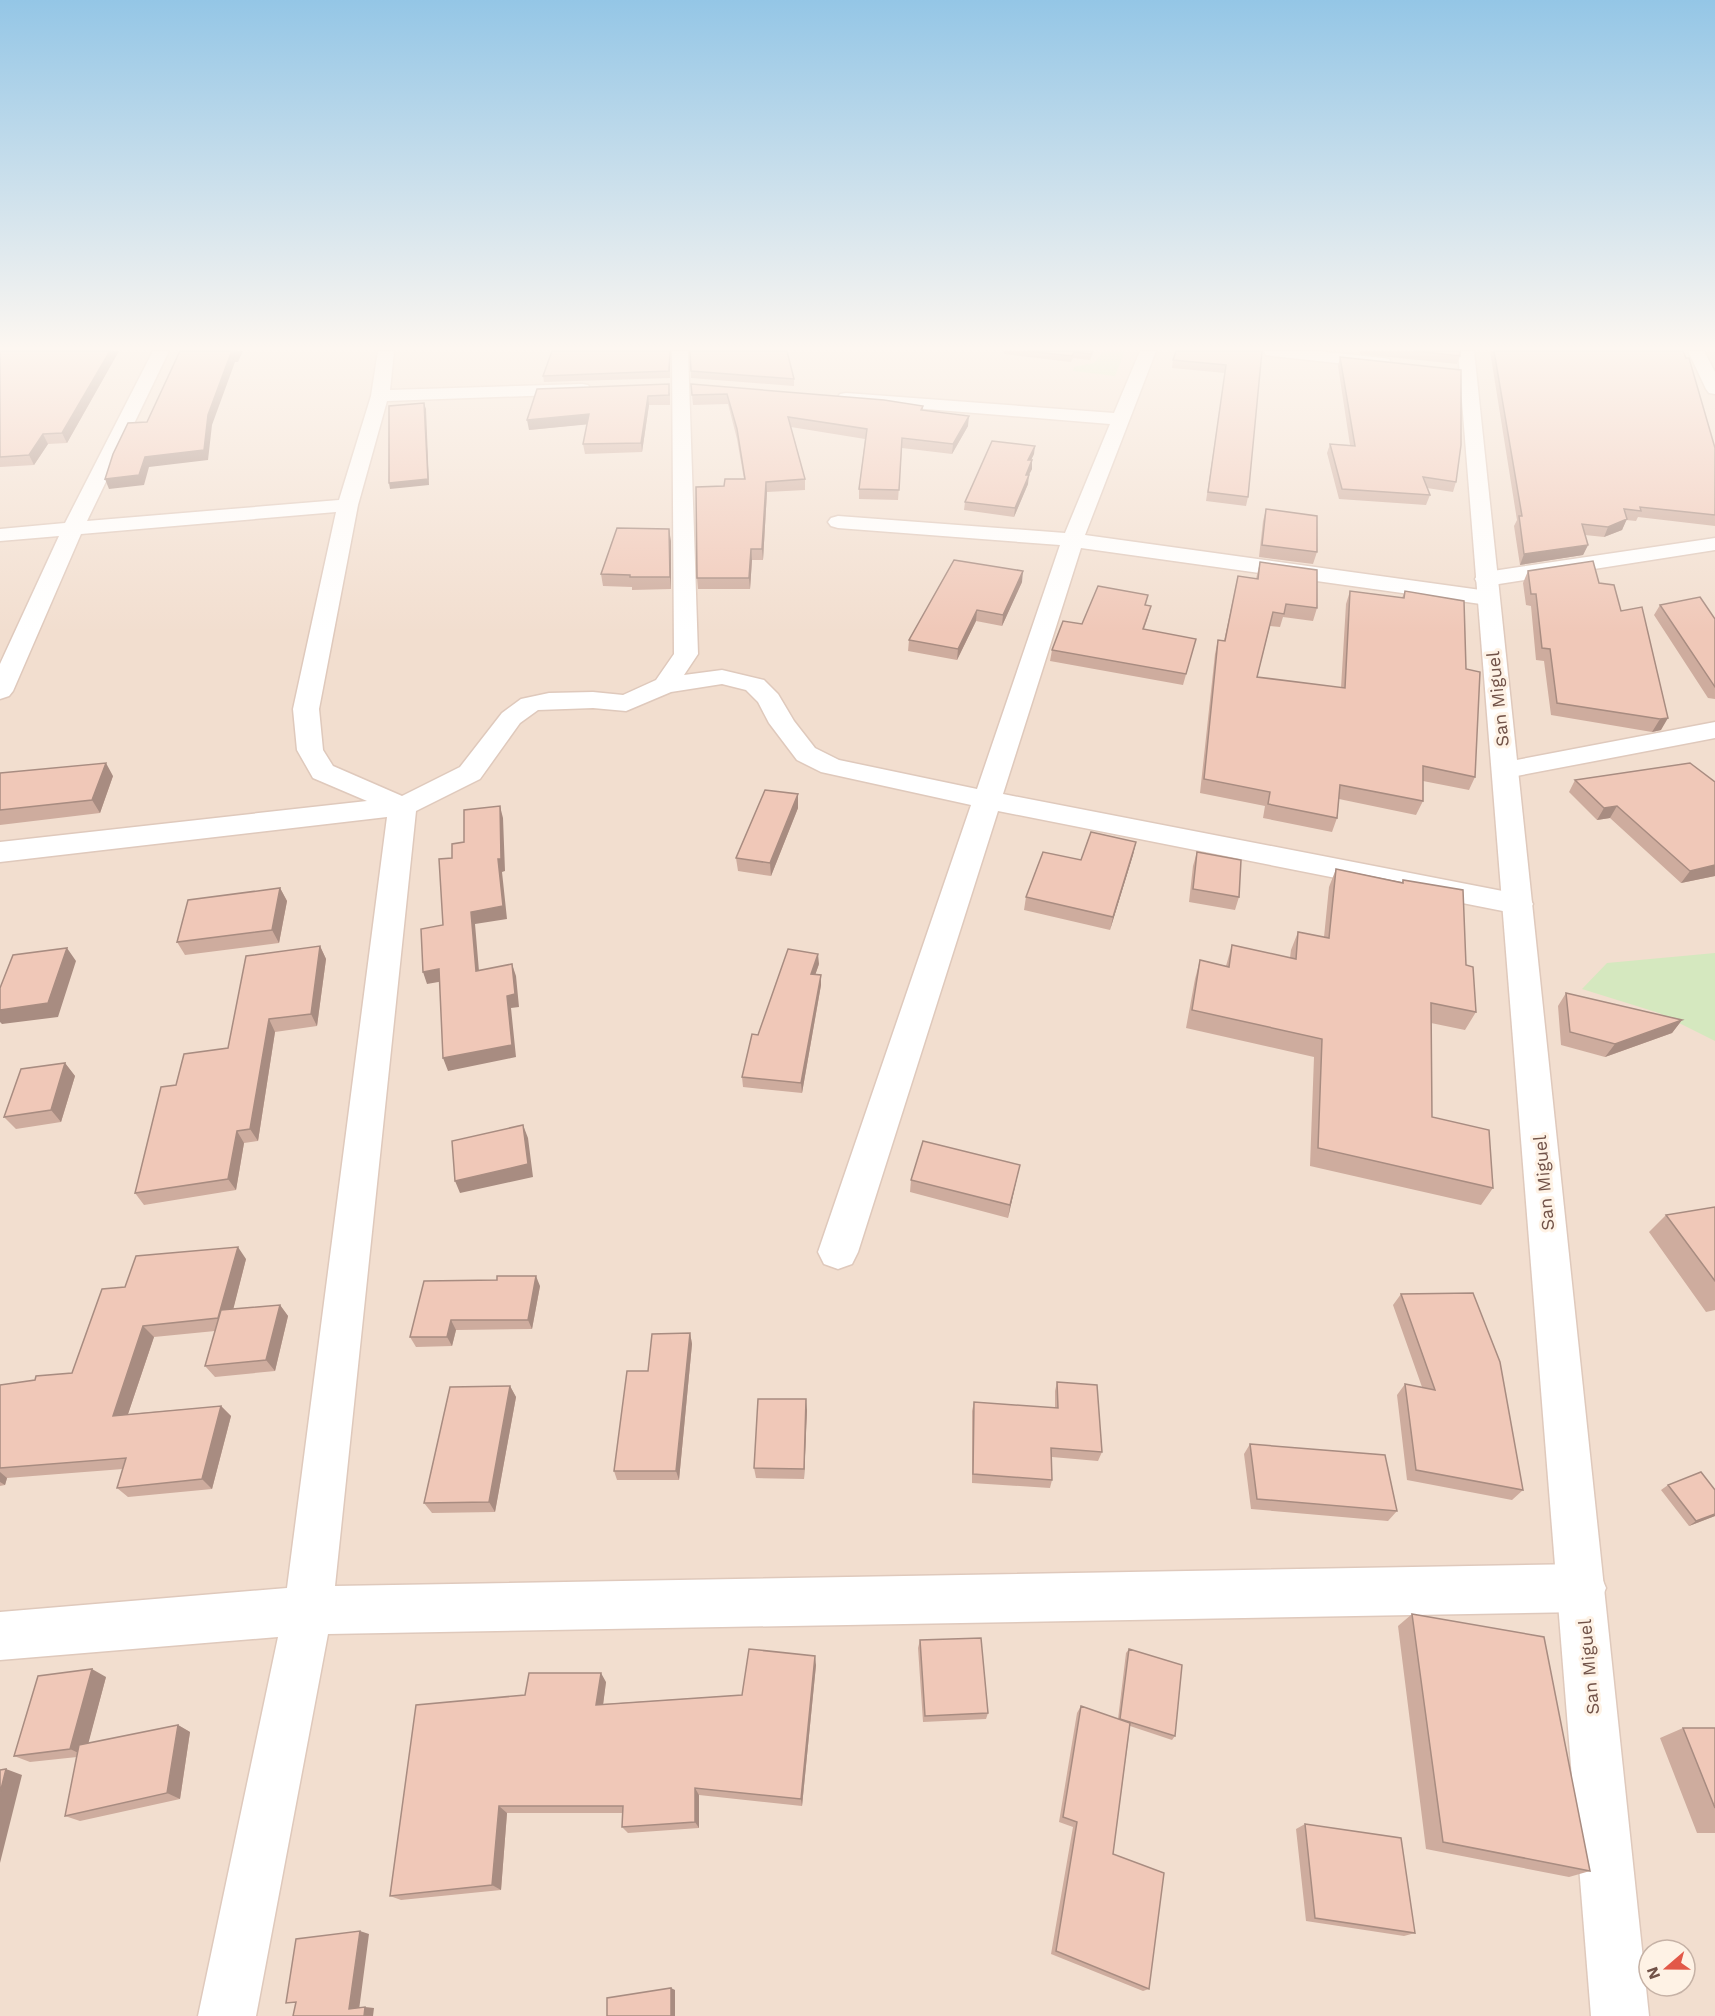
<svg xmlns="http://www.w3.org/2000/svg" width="1715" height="2016" font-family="'Work Sans',sans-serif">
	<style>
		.residential { fill: #f2decf; fill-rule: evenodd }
		.green { fill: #d5e8bf }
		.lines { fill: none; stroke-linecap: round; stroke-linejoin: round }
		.minor-casing { stroke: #dfc9bc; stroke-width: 3 }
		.tertiary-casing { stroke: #dfc9bc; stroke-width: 3 }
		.minor { fill: #fff; fill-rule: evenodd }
		.tertiary { fill: #fff; fill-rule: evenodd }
		.wall { fill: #ceac9e }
		.shaded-wall { fill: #a88c81 }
		.building { fill: #f0c8b8; stroke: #a88c81; stroke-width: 1.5 }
		.labels { text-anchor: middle; stroke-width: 6; stroke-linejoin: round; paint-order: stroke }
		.street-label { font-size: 18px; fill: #715248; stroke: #fef2e5 }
	</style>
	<rect width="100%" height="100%" fill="#fbede0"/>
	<path class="residential" d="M 0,351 L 1715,351 L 1715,2016 L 0,2016 ZM 1649,1950 L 1685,1950 L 1685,1986 L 1649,1986 Z"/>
	<path class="green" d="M 1104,351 L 1125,351 L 1115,376 L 1073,371 L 1074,367 L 1094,363 Z
		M 1715,953 L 1715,1041 L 1659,1013 L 1582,989 L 1607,963 Z"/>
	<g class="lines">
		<g class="minor-casing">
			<path id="minor" d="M 153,351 L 169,351 L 87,521 L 339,500 L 371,396 L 378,351 L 394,351 L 390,390 L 582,384 L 588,385 L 591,389 L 588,393 L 582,394 L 387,401 L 358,505 L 319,709 L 323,750 L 333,766 L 402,796 L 460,767 L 502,713 L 521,699 L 549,693 L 593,692 L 623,695 L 656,680 L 674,654 L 672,351 L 688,351 L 698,654 L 684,675 L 722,670 L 764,680 L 778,694 L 794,721 L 815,748 L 839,760 L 977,789 L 1060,545 L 838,528 L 831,526 L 828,522 L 831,518 L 838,516 L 1065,533 L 1110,424 L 840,402 L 837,398 L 840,394 L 846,393 L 1114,413 L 1140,351 L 1156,351 L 1085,535 L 1488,591 L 1496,593 L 1499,598 L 1496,603 L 1488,605 L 1081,548 L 1003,794 L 1518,894 L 1529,897 L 1533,904 L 1529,911 L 1518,914 L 998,811 L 858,1252 L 852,1264 L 838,1269 L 824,1264 L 818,1252 L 971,805 L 821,772 L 797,760 L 769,723 L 758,702 L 746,690 L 722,684 L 671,692 L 626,711 L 593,708 L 538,710 L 520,723 L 480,779 L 416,811 L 335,1586 L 1582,1564 L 1599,1571 L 1606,1588 L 1599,1605 L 1582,1612 L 328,1634 L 256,2016 L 198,2016 L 278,1637 L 0,1660 L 0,1612 L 287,1588 L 387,817 L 0,862 L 0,842 L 367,801 L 313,778 L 297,750 L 293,709 L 336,512 L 81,534 L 13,691 L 9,696 L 0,699 L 0,664 L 59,536 L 0,541 L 0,529 L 65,523 Z
				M 1264,351 L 1317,351 L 1383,358 L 1389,359 L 1391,363 L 1389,367 L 1383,368 L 1272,356 L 1266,355 Z
				M 1688,351 L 1704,351 L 1715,372 L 1715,394 L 1709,393 L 1706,389 Z
				M 1715,538 L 1715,550 L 1486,586 L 1478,584 L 1475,579 L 1478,574 L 1486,572 Z
				M 1715,722 L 1715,738 L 1506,778 L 1496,776 L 1492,770 L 1496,764 L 1506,762 Z"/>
		</g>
		<g class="tertiary-casing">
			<path id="tertiary" d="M 1458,351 L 1474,351 L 1649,2016 L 1591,2016 Z"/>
		</g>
		<use href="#minor" class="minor"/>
		<use href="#tertiary" class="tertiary"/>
	</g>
	<path class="wall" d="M 0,351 L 119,351 L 67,443 L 48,444 L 34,465 L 0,467 Z
		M 552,351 L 670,351 L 670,378 L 544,382 L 543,376 Z
		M 1004,351 L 1094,351 L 1090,360 L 1073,358 L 1071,362 L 1004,354 Z
		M 1257,351 L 1248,497 L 1246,506 L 1206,501 L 1225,373 L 1172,368 L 1173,360 Z
		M 1360,351 L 1460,351 L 1460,356 L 1457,364 L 1360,354 Z
		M 1490,351 L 1683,351 L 1715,448 L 1715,526 L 1638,517 L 1636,521 L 1626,520 L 1622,530 L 1604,537 L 1585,535 L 1588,545 L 1583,555 L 1520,565 L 1514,526 L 1517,520 Z
		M 1340,357 L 1456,482 L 1453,492 L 1427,488 L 1430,495 L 1426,505 L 1339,499 L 1327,453 L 1330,444 L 1350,445 L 1338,366 Z
		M 691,371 L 794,379 L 794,386 L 691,378 Z
		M 691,384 L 923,406 L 923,410 L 968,426 L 952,454 L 902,448 L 898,500 L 859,499 L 859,489 L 865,439 L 791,427 L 805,479 L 805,490 L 767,492 L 763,560 L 752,560 L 750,589 L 698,589 L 697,578 L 724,486 L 744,479 L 737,439 L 728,404 L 693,405 Z
		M 537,389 L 670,393 L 670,405 L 649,405 L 642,452 L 585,454 L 583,444 L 587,424 L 529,430 Z
		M 1034,454 L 1031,460 L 1032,469 L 1028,475 L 1028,484 L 1014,517 L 964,510 L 965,502 Z
		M 1266,509 L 1317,552 L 1313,564 L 1259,557 L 1263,521 Z
		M 671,541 L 671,589 L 632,590 L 632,587 L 603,586 L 601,574 Z
		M 1260,562 L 1317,608 L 1313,621 L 1283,617 L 1280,627 L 1270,626 L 1257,677 L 1341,688 L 1346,604 L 1350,591 L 1402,598 L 1405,591 L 1466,669 L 1475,777 L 1469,790 L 1423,781 L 1423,801 L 1416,815 L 1339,799 L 1337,818 L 1332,832 L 1263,818 L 1265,806 L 1200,793 L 1215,654 L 1218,640 L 1224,641 L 1238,576 L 1256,579 Z
		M 1528,571 L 1599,583 L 1621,611 L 1642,607 L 1661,730 L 1652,732 L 1551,715 L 1544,661 L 1536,660 L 1531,606 L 1526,605 L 1523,583 Z
		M 1022,582 L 1002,626 L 976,621 L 957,660 L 908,651 L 909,640 Z
		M 1660,605 L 1715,619 L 1715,699 L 1708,698 L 1654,615 Z
		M 1146,606 L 1151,606 L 1148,617 L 1144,629 L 1193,650 L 1183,685 L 1050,661 L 1052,650 L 1082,624 Z
		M 1690,763 L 1715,876 L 1681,883 L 1610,818 L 1597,820 L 1569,792 L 1575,780 Z
		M 0,773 L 113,776 L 100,813 L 0,825 Z
		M 798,794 L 798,808 L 771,876 L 738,871 L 736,858 Z
		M 1136,842 L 1133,855 L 1110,930 L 1024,910 L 1026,897 L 1081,860 Z
		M 1197,852 L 1239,897 L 1235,910 L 1189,902 L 1193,866 Z
		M 1336,869 L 1402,882 L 1403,880 L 1466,965 L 1476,1012 L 1465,1030 L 1431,1023 L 1432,1117 L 1493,1188 L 1481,1205 L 1310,1166 L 1314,1057 L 1186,1028 L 1195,979 L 1200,960 L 1226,966 L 1232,945 L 1290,958 L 1291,950 L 1298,932 L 1324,937 L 1329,887 Z
		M 280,888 L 287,901 L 279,943 L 185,955 L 177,942 Z
		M 320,946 L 326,959 L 317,1026 L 275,1032 L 258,1141 L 244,1143 L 236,1190 L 144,1205 L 135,1193 L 228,1048 Z
		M 819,964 L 815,975 L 821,985 L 802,1093 L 743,1087 L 742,1077 L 758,1035 Z
		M 1566,993 L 1682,1020 L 1672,1033 L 1605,1057 L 1561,1045 L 1558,1006 Z
		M 65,1063 L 75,1076 L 61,1122 L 16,1129 L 4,1117 Z
		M 1020,1165 L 1008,1218 L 910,1192 L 911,1180 Z
		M 1715,1207 L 1715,1310 L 1706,1312 L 1649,1232 L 1666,1215 Z
		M 246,1259 L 233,1309 L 280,1305 L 288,1316 L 275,1371 L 215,1377 L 205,1366 L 215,1331 L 154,1337 L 128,1414 L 221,1406 L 231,1416 L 212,1489 L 128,1497 L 117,1488 L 123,1469 L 7,1478 L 5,1485 L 0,1486 L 0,1385 L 35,1380 L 72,1373 L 125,1287 Z
		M 497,1280 L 540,1286 L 532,1329 L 456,1330 L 452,1346 L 416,1347 L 410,1337 Z
		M 1401,1294 L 1523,1490 L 1512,1500 L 1407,1480 L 1397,1395 L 1405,1384 L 1422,1387 L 1393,1305 Z
		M 690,1333 L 692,1344 L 679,1480 L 617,1480 L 614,1471 L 648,1371 Z
		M 1057,1382 L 1102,1452 L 1098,1461 L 1052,1457 L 1052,1480 L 1050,1488 L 972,1483 L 972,1411 L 974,1402 L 1055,1408 L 1055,1391 Z
		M 510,1386 L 516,1397 L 495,1512 L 432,1513 L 424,1503 Z
		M 807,1410 L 804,1479 L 756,1478 L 754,1468 Z
		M 1250,1444 L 1397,1511 L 1388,1521 L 1251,1509 L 1244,1454 Z
		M 1668,1485 L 1715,1516 L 1689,1526 L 1661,1490 Z
		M 1412,1614 L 1590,1871 L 1569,1877 L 1426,1849 L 1398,1626 Z
		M 920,1640 L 988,1713 L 986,1719 L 923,1722 L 918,1648 Z
		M 1129,1649 L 1175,1736 L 1172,1740 L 1130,1726 L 1113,1854 L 1149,1989 L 1143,1991 L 1051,1954 L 1073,1827 L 1059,1822 L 1077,1713 L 1081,1706 L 1118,1719 L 1126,1653 Z
		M 816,1665 L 802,1806 L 699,1795 L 699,1828 L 628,1833 L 622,1827 L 623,1813 L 507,1813 L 501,1890 L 401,1900 L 390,1896 L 525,1695 L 606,1682 L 603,1704 L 742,1695 Z
		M 106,1677 L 88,1743 L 178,1725 L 190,1732 L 180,1799 L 80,1821 L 65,1816 L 77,1757 L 30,1762 L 14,1756 Z
		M 1683,1728 L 1715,1728 L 1715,1833 L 1697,1833 L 1660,1738 Z
		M 1305,1824 L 1415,1933 L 1404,1936 L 1306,1921 L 1296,1829 Z"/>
	<path class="shaded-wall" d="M 110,351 L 119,351 L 67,443 L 62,433 Z
		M 236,351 L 243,351 L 238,362 L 235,362 L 212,425 L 208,460 L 149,467 L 144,485 L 109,489 L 105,479 L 145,457 L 208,415 L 231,353 Z
		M 648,396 L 649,405 L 642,452 L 641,443 Z
		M 424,403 L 426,409 L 429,485 L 390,489 L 389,483 Z
		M 589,414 L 591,424 L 529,430 L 527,420 Z
		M 969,416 L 968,426 L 952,454 L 953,444 Z
		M 43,434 L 48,444 L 34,465 L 29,455 Z
		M 1035,446 L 1034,454 L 1027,468 L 1028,460 Z
		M 1032,460 L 1032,469 L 1025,483 L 1026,475 Z
		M 1029,475 L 1028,484 L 1014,517 L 1015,508 Z
		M 766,482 L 767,492 L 763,560 L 762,549 Z
		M 1627,519 L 1622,530 L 1604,537 L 1608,527 Z
		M 669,529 L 671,541 L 671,589 L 670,577 Z
		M 1588,545 L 1583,555 L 1520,565 L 1524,554 Z
		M 751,549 L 752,560 L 750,589 L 749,578 Z
		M 1023,571 L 1022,582 L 1002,626 L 1003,615 Z
		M 977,610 L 976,621 L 957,660 L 958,649 Z
		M 1668,718 L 1661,730 L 1652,732 L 1660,719 Z
		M 106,763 L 113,776 L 100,813 L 92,800 Z
		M 798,794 L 798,808 L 771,876 L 770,863 Z
		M 500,806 L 503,818 L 505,871 L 502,872 L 507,919 L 475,924 L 480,983 L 476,971 L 471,912 L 498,859 Z
		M 1617,806 L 1610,818 L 1597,820 L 1604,808 Z
		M 1136,842 L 1133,855 L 1110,930 L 1113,917 Z
		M 1715,865 L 1715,876 L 1681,883 L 1690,871 Z
		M 280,888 L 287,901 L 279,943 L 272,930 Z
		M 320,946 L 326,959 L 317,1026 L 311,1014 Z
		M 67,948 L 76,961 L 58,1017 L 2,1024 L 0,1022 L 0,1010 Z
		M 818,954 L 819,964 L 812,984 L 811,974 Z
		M 512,964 L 516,976 L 519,1007 L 511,1008 L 516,1057 L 448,1071 L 443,1058 L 507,996 Z
		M 439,969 L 444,981 L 427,984 L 423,972 Z
		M 821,975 L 821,985 L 802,1093 L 801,1083 Z
		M 269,1019 L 275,1032 L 258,1141 L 250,1129 Z
		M 1682,1020 L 1672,1033 L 1605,1057 L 1615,1044 Z
		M 65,1063 L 75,1076 L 61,1122 L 51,1110 Z
		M 523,1125 L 528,1138 L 533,1177 L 460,1193 L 455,1181 Z
		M 237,1131 L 244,1143 L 236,1190 L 228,1179 Z
		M 1020,1165 L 1017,1177 L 1008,1218 L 1010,1205 Z
		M 238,1247 L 246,1259 L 228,1330 L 218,1318 Z
		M 536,1276 L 540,1286 L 532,1329 L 528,1320 Z
		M 280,1305 L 288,1316 L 275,1371 L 266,1360 Z
		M 451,1320 L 456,1330 L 452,1346 L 447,1337 Z
		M 143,1326 L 154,1337 L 124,1426 L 113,1416 Z
		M 690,1333 L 692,1344 L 679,1480 L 676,1471 Z
		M 510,1386 L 516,1397 L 495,1512 L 489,1502 Z
		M 806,1399 L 807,1410 L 804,1479 L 804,1469 Z
		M 221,1406 L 231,1416 L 212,1489 L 202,1479 Z
		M 0,1472 L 7,1478 L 5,1485 L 0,1482 Z
		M 1715,1514 L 1715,1516 L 1689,1526 L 1696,1521 Z
		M 815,1656 L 816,1665 L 802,1806 L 801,1799 Z
		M 92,1669 L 106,1677 L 85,1756 L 70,1749 Z
		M 601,1673 L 606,1682 L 602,1713 L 596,1705 Z
		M 178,1725 L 190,1732 L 180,1799 L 167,1793 Z
		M 6,1769 L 22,1775 L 0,1863 L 0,1793 Z
		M 695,1788 L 699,1795 L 699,1828 L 695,1822 Z
		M 499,1806 L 507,1813 L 501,1890 L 492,1885 Z
		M 360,1931 L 369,1934 L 359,2010 L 349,2009 Z
		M 671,1988 L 675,1990 L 675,2016 L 671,2016 Z
		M 365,2007 L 374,2008 L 373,2016 L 364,2016 Z"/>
	<path class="building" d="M 0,351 L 110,351 L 62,433 L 43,434 L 29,455 L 0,457 Z
		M 180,351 L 236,351 L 235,353 L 231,353 L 208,415 L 204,450 L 145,457 L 139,475 L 105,479 L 113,454 L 128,423 L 147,422 Z
		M 552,351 L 670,351 L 669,371 L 543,376 Z
		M 690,351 L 787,351 L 794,379 L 691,371 Z
		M 1027,351 L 1092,351 L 1091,354 L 1074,352 L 1072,356 Z
		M 1176,351 L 1262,351 L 1248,497 L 1208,492 L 1226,365 L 1173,360 Z
		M 1415,351 L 1460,351 L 1460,356 Z
		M 1494,351 L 1683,351 L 1686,358 L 1689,358 L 1715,448 L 1715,515 L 1640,507 L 1641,511 L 1624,509 L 1627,519 L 1608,527 L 1582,524 L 1588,545 L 1524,554 L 1519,516 L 1522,516 Z
		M 1340,357 L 1461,370 L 1461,445 L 1456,482 L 1423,477 L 1430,495 L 1342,489 L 1330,444 L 1355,446 Z
		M 669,384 L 669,395 L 648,396 L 641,443 L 583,444 L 589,414 L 527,420 L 537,389 Z
		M 691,384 L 884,400 L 923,406 L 921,410 L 969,416 L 953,444 L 902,438 L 899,490 L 859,489 L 867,429 L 788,417 L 805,479 L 766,482 L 762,549 L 751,549 L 749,578 L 697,578 L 696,487 L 724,486 L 725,479 L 745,479 L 737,429 L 727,394 L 692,395 Z
		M 424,403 L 428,479 L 389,483 L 389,406 Z
		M 992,441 L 1035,446 L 1028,460 L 1032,460 L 1026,475 L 1029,475 L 1015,508 L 965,502 Z
		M 1266,509 L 1317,516 L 1317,552 L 1262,545 Z
		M 617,528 L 669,529 L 670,577 L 630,577 L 630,575 L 601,574 Z
		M 954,560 L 1023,571 L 1003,615 L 977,610 L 958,649 L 909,640 Z
		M 1593,561 L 1599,583 L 1614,585 L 1621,611 L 1642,607 L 1668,718 L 1660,719 L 1557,703 L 1550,649 L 1542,648 L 1536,594 L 1531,594 L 1528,571 Z
		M 1260,562 L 1317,570 L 1317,608 L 1286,604 L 1284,614 L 1273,612 L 1257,677 L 1345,688 L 1350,591 L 1404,598 L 1405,591 L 1464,601 L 1466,669 L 1480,672 L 1475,777 L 1423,766 L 1423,801 L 1340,785 L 1337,818 L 1268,804 L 1270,792 L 1204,779 L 1218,640 L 1225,641 L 1238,576 L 1258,579 Z
		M 1098,586 L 1148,595 L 1145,605 L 1151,606 L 1143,629 L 1196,639 L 1186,674 L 1052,650 L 1063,621 L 1082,624 Z
		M 1700,597 L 1715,619 L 1715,687 L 1660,605 Z
		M 106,763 L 92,800 L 0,810 L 0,773 Z
		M 1690,763 L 1715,782 L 1715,865 L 1690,871 L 1617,806 L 1604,808 L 1575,780 Z
		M 765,790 L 798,794 L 770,863 L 736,858 Z
		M 500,806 L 501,859 L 498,859 L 503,906 L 471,912 L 476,971 L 512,964 L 515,994 L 507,996 L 512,1045 L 443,1058 L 439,969 L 423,972 L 421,929 L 443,925 L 439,859 L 452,858 L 452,844 L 464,842 L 464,810 Z
		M 1091,832 L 1136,842 L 1113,917 L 1026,897 L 1043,852 L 1081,860 Z
		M 1197,852 L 1241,860 L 1239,897 L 1193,889 Z
		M 1336,869 L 1403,883 L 1403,880 L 1463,890 L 1466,965 L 1473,967 L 1476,1012 L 1431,1003 L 1432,1117 L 1489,1130 L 1493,1188 L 1318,1148 L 1322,1039 L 1192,1010 L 1200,960 L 1229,967 L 1232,945 L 1296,959 L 1298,932 L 1329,938 Z
		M 280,888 L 272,930 L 177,942 L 188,900 Z
		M 320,946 L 311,1014 L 269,1019 L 250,1129 L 237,1131 L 228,1179 L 135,1193 L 161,1087 L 176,1085 L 184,1054 L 228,1048 L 246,956 Z
		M 67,948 L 48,1003 L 0,1010 L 0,988 L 13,955 Z
		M 788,949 L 818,954 L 811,974 L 821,975 L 801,1083 L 742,1077 L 752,1034 L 758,1035 Z
		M 1566,993 L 1682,1020 L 1615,1044 L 1570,1032 Z
		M 65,1063 L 51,1110 L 4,1117 L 21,1069 Z
		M 523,1125 L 528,1164 L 455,1181 L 452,1141 Z
		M 923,1141 L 1020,1165 L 1010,1205 L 911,1180 Z
		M 1715,1207 L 1715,1281 L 1666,1215 Z
		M 238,1247 L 218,1318 L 143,1326 L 113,1416 L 221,1406 L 202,1479 L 117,1488 L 126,1458 L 0,1468 L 0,1385 L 35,1380 L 36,1376 L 72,1373 L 102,1289 L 125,1287 L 136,1256 Z
		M 497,1276 L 536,1276 L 528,1320 L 451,1320 L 447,1337 L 410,1337 L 424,1281 L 497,1280 Z
		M 1473,1293 L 1500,1362 L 1523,1490 L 1416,1470 L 1405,1384 L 1435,1390 L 1401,1294 Z
		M 280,1305 L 266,1360 L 205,1366 L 221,1310 Z
		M 690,1333 L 676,1471 L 614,1471 L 627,1371 L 648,1371 L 652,1334 Z
		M 1057,1382 L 1097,1385 L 1102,1452 L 1051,1448 L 1052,1480 L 973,1474 L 974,1402 L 1058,1408 Z
		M 510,1386 L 489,1502 L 424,1503 L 450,1387 Z
		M 758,1399 L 806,1399 L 804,1469 L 754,1468 Z
		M 1250,1444 L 1385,1455 L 1397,1511 L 1257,1499 Z
		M 1701,1472 L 1715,1490 L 1715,1514 L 1696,1521 L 1668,1485 Z
		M 1412,1614 L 1544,1637 L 1590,1871 L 1443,1842 Z
		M 981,1638 L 988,1713 L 925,1716 L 920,1640 Z
		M 749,1649 L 815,1656 L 801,1799 L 695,1788 L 695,1822 L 622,1827 L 623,1806 L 499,1806 L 492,1885 L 390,1896 L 416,1705 L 525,1695 L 529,1673 L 601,1673 L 596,1705 L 742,1695 Z
		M 1129,1649 L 1182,1665 L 1175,1736 L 1120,1719 Z
		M 92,1669 L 70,1749 L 14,1756 L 38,1676 Z
		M 1081,1706 L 1130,1723 L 1113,1854 L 1164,1873 L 1149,1989 L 1056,1951 L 1077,1822 L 1063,1817 Z
		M 178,1725 L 167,1793 L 65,1816 L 79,1745 Z
		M 1683,1728 L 1715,1728 L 1715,1808 Z
		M 6,1769 L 0,1793 L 0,1770 Z
		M 1305,1824 L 1401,1838 L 1415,1933 L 1315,1918 Z
		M 360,1931 L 349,2009 L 365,2007 L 364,2016 L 293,2016 L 296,2002 L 286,2003 L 296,1939 Z
		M 671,1988 L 671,2016 L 607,2016 L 607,1998 Z"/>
	<linearGradient id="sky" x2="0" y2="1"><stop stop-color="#94c6e6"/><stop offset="0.55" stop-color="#fdf7f1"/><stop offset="1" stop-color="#fdf7f1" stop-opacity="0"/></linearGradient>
	<rect width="1715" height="633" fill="url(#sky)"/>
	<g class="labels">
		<g class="street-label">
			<text transform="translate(1498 699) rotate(-96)" y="6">San Miguel</text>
			<text transform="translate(1544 1183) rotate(-95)" y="6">San Miguel</text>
			<text transform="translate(1589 1667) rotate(-95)" y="6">San Miguel</text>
		</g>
	</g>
	<g transform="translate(1667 1968) rotate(250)"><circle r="28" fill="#fef2e5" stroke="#c6b2a6" stroke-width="1.5"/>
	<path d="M0-4.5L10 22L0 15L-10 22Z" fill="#e25848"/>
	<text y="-9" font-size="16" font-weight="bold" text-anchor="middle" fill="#715248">N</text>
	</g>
</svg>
